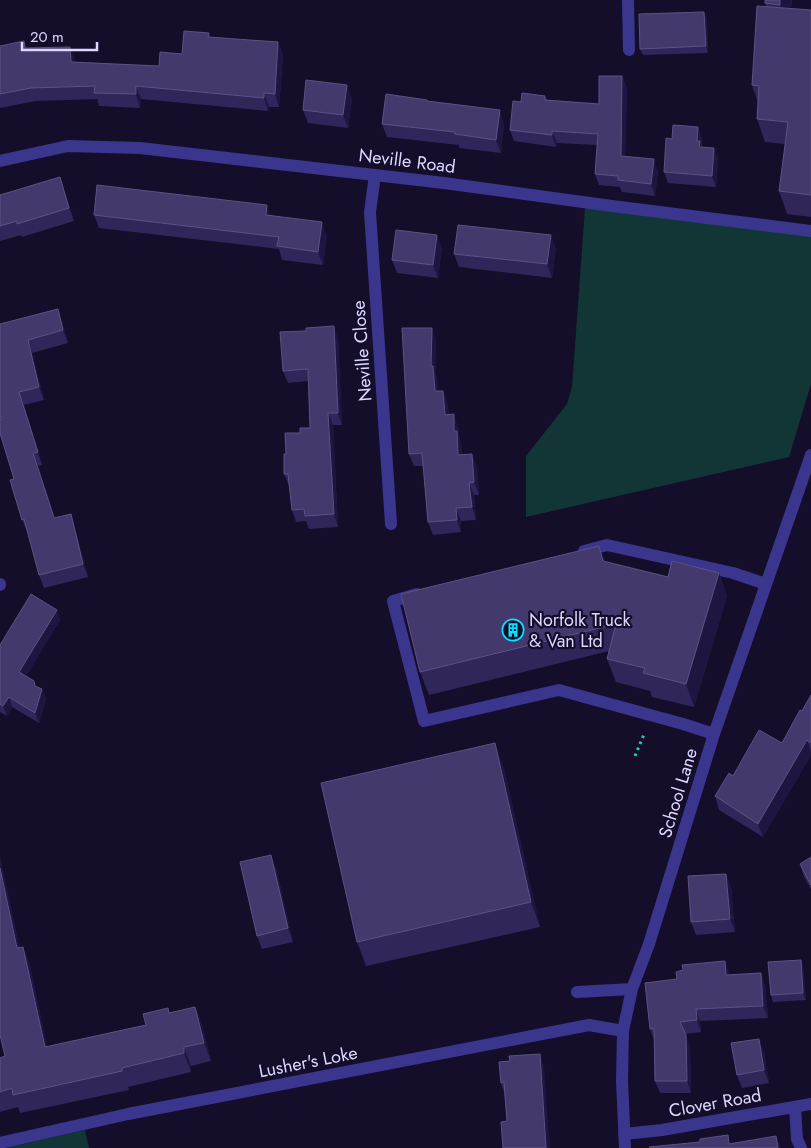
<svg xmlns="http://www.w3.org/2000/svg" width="811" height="1148" font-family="Jost,sans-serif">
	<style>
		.green { fill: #113635 }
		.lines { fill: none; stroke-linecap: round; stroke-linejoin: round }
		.path { stroke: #26c6bd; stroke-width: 3; stroke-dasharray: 2.5 4; stroke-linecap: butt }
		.minor { stroke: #3a368e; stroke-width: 12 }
		.wall { fill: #31265a }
		.shaded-wall { fill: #1e1540 }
		.building { fill: #43396c; stroke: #5c5283 }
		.labels { text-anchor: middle; stroke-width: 4.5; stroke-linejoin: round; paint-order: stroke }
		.street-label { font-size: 18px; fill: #ddd8ff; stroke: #140e2b }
		.poi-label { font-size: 18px; fill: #ddd8ff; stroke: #140e2b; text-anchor: start }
	</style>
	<rect width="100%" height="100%" fill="#140e2b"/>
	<path class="green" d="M 585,208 L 811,235 L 811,384 L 789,457 L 526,517 L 526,456 L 567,404 L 572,387 Z
		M 85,1130 L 89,1148 L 5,1148 Z"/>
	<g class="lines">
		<path class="path" d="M 635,756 L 645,732"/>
		<path class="minor" d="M 628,0 L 629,50
			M 0,161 L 68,146 L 140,148 L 444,183 L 612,206 L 811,231
			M 375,175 L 370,212 L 391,524
			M 584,551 L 607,545 L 733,573 L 766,584
			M 0,584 L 0,585
			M 417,594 L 393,601 L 424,721 L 559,690 L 683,724 L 714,734
			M 577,992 L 632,989
			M 795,1107 L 797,1139 L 801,1148
			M 624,1134 L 662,1130 L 811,1104
			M 0,1143 L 128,1114 L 589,1025 L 623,1031
			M 625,1148 L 622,1081 L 623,1031 L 632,989 L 649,944 L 714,734 L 811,455"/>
	</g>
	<path class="wall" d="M 765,0 L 792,0 L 791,8 L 811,10 L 811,217 L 787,214 L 779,191 L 785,144 L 765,142 L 757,119 L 758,103 L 752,85 L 766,6 L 765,3 Z
		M 707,19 L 708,53 L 643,55 L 640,49 Z
		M 209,33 L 210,38 L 278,42 L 283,55 L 279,107 L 269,107 L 268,111 L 141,99 L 140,108 L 99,106 L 97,99 L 36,101 L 0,108 L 0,46 L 24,41 L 26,48 L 75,60 L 75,62 L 159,66 L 182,54 Z
		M 622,76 L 627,88 L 625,156 L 658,171 L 655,196 L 622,192 L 620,187 L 599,185 L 595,174 L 597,145 L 557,143 L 556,147 L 514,141 L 510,130 L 521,102 L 545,96 L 547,100 L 599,104 Z
		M 352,99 L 348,128 L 308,123 L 303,110 Z
		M 427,101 L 504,123 L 501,153 L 459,148 L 459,145 L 387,137 L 382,124 Z
		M 698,127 L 702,139 L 702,147 L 714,148 L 718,159 L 716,187 L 668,183 L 664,172 Z
		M 60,177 L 74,221 L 22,237 L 21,235 L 0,241 L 0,195 Z
		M 94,215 L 271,215 L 327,236 L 323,265 L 282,260 L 279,249 L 99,228 Z
		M 442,248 L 438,278 L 397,273 L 392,260 Z
		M 556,248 L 552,278 L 459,267 L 454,254 Z
		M 58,309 L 62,322 L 68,343 L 32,353 L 44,400 L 24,405 L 42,465 L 38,466 L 55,518 L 75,528 L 88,577 L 44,588 L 39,575 L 28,533 L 22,520 L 1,419 L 0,324 Z
		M 338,338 L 342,425 L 333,425 L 338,527 L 309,529 L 306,521 L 296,522 L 292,510 L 289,486 L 284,474 L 286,454 L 300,433 L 310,428 L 308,381 L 288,383 L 283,371 Z
		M 436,341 L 436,374 L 437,378 L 438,391 L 443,391 L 447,403 L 449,414 L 458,427 L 459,436 L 461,443 L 462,455 L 477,466 L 479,495 L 474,495 L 476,520 L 461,521 L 461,532 L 433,535 L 428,522 L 423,466 L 414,466 L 409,454 Z
		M 599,546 L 605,562 L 668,577 L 719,573 L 727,596 L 694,707 L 652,697 L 650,691 L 616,682 L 607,659 L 609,651 L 429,695 L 420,672 Z
		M 57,610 L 60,620 L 26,676 L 36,686 L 42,689 L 46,699 L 39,723 L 12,707 L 7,716 L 0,712 L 0,645 Z
		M 811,695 L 811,755 L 763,837 L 719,810 L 715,796 L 733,776 L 782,743 Z
		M 504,768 L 540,927 L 366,966 L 357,942 Z
		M 811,857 L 811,889 L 804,877 L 800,864 Z
		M 276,868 L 293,942 L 262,949 L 257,936 Z
		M 731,887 L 735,932 L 696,935 L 691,922 Z
		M 23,947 L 30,966 L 47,1047 L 146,1025 L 170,1013 L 195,1007 L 202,1025 L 211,1061 L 191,1066 L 191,1072 L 128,1087 L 129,1090 L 20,1113 L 18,1107 L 0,1112 L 0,1058 L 5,1056 L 20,948 Z
		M 801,960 L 803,967 L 806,1000 L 773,1002 L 771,995 Z
		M 729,972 L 729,975 L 765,984 L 768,1018 L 700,1021 L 701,1032 L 685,1034 L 690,1047 L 691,1093 L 660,1093 L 655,1081 L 654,1040 L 650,1029 L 677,979 Z
		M 764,1052 L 769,1083 L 742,1088 L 737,1075 Z
		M 544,1066 L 507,1121 L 504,1092 L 501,1083 Z"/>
	<path class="shaded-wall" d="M 780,0 L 792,0 L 788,28 L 780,5 Z
		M 704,12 L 707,19 L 708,53 L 706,46 Z
		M 278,42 L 283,55 L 279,107 L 275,94 Z
		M 70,47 L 75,60 L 76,75 L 71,62 Z
		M 622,76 L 627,88 L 625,167 L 621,156 Z
		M 347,85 L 352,99 L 348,128 L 343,115 Z
		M 136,86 L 141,99 L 140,108 L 136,94 Z
		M 264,93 L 269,107 L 268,111 L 264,98 Z
		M 500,110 L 504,123 L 501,153 L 496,140 Z
		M 698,127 L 702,139 L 701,146 L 704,153 L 703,158 L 697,141 Z
		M 552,131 L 557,143 L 556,147 L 552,135 Z
		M 714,148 L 718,159 L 716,187 L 712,176 Z
		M 654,159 L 658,171 L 655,196 L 651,184 Z
		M 60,177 L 64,190 L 74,221 L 69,208 Z
		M 267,205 L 272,219 L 266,215 Z
		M 322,222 L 327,236 L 323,265 L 318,252 Z
		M 437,235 L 442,248 L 438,278 L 433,265 Z
		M 551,235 L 556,248 L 552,278 L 547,264 Z
		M 58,309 L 62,322 L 68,343 L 63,330 Z
		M 334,326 L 338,338 L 342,425 L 338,413 Z
		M 432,328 L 436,341 L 436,374 L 437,378 L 439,404 L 435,391 L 431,366 Z
		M 28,340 L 32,353 L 44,400 L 39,387 Z
		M 443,391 L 447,403 L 450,427 L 445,415 Z
		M 19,392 L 24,405 L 42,465 L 38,452 Z
		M 328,413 L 333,425 L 338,527 L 334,514 Z
		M 454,414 L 458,427 L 459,436 L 461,443 L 462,468 L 458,455 L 454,431 Z
		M 33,453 L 38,466 L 59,532 L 54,518 Z
		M 472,454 L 477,466 L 479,495 L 474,482 Z
		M 469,483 L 474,495 L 476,520 L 472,507 Z
		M 456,508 L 461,521 L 461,532 L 457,520 Z
		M 71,514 L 75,528 L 88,577 L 83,564 Z
		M 599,546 L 607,569 L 603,561 Z
		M 719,573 L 727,596 L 694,707 L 686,684 Z
		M 57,610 L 60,620 L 23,682 L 19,672 Z
		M 42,689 L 46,699 L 39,723 L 35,713 Z
		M 9,697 L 12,707 L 7,716 L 3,706 Z
		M 807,740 L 811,752 L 811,755 L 763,837 L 758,824 Z
		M 495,743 L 504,768 L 540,927 L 531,902 Z
		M 0,855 L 24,967 L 17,948 L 0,868 Z
		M 271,855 L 276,868 L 293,942 L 288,928 Z
		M 726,874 L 731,887 L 735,932 L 730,919 Z
		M 23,947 L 30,966 L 51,1066 L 45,1047 Z
		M 801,960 L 803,967 L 806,1000 L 803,993 Z
		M 725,961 L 729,972 L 731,987 L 726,975 Z
		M 761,973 L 765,984 L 768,1018 L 763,1006 Z
		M 195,1007 L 202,1025 L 211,1061 L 204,1043 Z
		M 696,1009 L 700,1021 L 701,1032 L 697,1020 Z
		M 686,1035 L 690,1047 L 691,1093 L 687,1081 Z
		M 759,1039 L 764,1052 L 769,1083 L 764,1070 Z
		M 184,1047 L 191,1066 L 191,1072 L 184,1053 Z
		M 540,1054 L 544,1066 L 550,1148 L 546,1148 Z
		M 776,1136 L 781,1148 L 778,1148 Z"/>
	<path class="building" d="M 765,0 L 780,0 L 780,5 L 765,3 Z
		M 757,6 L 811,10 L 811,195 L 779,191 L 788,122 L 757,119 L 759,86 L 752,85 Z
		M 704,12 L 706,46 L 640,49 L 639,14 Z
		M 184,31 L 209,33 L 208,37 L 278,42 L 275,94 L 264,93 L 264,98 L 136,86 L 136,94 L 94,93 L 95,86 L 31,88 L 0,94 L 0,46 L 24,41 L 25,48 L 70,47 L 71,62 L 159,66 L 160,52 L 182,54 Z
		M 599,76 L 622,76 L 621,156 L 654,159 L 651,184 L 618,180 L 618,176 L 595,174 L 598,134 L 552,131 L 552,135 L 510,130 L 513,101 L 521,102 L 522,93 L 545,96 L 545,100 L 599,104 Z
		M 306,80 L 347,85 L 343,115 L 303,110 Z
		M 386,94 L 427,100 L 427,101 L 500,110 L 496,140 L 455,134 L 455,132 L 382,124 Z
		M 673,125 L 698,127 L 697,141 L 700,141 L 699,147 L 714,148 L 712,176 L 664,172 L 666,138 L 672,139 Z
		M 60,177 L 69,208 L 17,224 L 17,221 L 0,226 L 0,195 Z
		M 97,185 L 267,205 L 266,215 L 322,222 L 318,252 L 277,246 L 279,237 L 94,215 Z
		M 458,225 L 551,235 L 547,264 L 454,254 Z
		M 396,230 L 437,235 L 433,265 L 392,260 Z
		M 58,309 L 63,330 L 28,340 L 39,387 L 19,392 L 38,452 L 33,453 L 54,518 L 71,514 L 83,564 L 39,575 L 24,519 L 22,520 L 10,480 L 14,479 L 0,433 L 0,420 L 1,419 L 0,414 L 0,324 Z
		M 334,326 L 338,413 L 328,413 L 334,514 L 305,516 L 304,509 L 292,510 L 288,474 L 284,474 L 284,454 L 286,454 L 285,433 L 300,433 L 300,428 L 310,428 L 308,369 L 283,371 L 280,332 L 306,331 L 306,328 Z
		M 402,328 L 432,328 L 431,366 L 433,366 L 435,391 L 443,391 L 445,415 L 454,414 L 454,431 L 457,431 L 458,455 L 472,454 L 474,482 L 469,483 L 472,507 L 456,508 L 457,520 L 428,522 L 422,453 L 409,454 Z
		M 599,546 L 603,561 L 668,577 L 672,561 L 719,573 L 686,684 L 643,673 L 645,668 L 607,659 L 616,624 L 420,672 L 401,594 Z
		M 31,594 L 57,610 L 19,672 L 34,681 L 35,686 L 42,689 L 35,713 L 9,697 L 3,706 L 0,704 L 0,645 Z
		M 811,695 L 811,743 L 807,740 L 758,824 L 715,796 L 729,773 L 733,776 L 759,730 L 782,743 L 800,710 L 802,711 Z
		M 495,743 L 531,902 L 357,942 L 321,783 Z
		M 271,855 L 288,928 L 257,936 L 240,862 Z
		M 811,857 L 811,885 L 800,864 Z
		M 0,868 L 17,948 L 23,947 L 45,1047 L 146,1025 L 143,1014 L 168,1008 L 169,1013 L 195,1007 L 204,1043 L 184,1047 L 184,1053 L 122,1068 L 122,1071 L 13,1095 L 12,1088 L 0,1092 L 0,1058 L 5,1056 L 0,1035 Z
		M 726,874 L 730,919 L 691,922 L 688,876 Z
		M 801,960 L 803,993 L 771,995 L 768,962 Z
		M 725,961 L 726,975 L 761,973 L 763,1006 L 696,1009 L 697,1020 L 680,1022 L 686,1035 L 687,1081 L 655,1081 L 654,1028 L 650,1029 L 645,983 L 677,979 L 676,972 L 683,970 L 682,965 Z
		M 759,1039 L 764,1070 L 737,1075 L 731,1043 Z
		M 540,1054 L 546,1148 L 503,1148 L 501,1122 L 507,1121 L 504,1082 L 501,1083 L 499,1062 L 510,1061 L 509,1056 Z
		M 728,1135 L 729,1144 L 776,1136 L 778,1148 L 650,1148 L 649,1147 L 700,1142 L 700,1139 Z"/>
	<defs>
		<g id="building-ring" transform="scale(1.125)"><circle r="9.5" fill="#140e2b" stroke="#04e4ff" stroke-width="1.5"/><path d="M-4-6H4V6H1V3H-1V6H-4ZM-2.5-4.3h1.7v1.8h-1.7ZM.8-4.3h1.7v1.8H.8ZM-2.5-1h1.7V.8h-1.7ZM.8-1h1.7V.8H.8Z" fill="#04e4ff"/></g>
	</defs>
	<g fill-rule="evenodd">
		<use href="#building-ring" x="513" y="630"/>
	</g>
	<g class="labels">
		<g class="street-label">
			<text transform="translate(407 161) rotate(7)" y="6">Neville Road</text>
			<text transform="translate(362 351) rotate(-94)" y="6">Neville Close</text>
			<text transform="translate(678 793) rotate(-73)" y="6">School Lane</text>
			<text transform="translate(308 1062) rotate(-11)" y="6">Lusher's Loke</text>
			<text transform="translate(715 1103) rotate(-10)" y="6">Clover Road</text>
		</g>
		<g class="poi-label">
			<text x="529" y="626">Norfolk Truck<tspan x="529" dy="21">&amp; Van Ltd</tspan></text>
		</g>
	</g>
	<path d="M22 42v8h75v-8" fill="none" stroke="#ddd8ff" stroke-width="2.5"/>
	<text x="30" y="42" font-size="15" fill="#ddd8ff" stroke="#140e2b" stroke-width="4" paint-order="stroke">20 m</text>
</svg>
